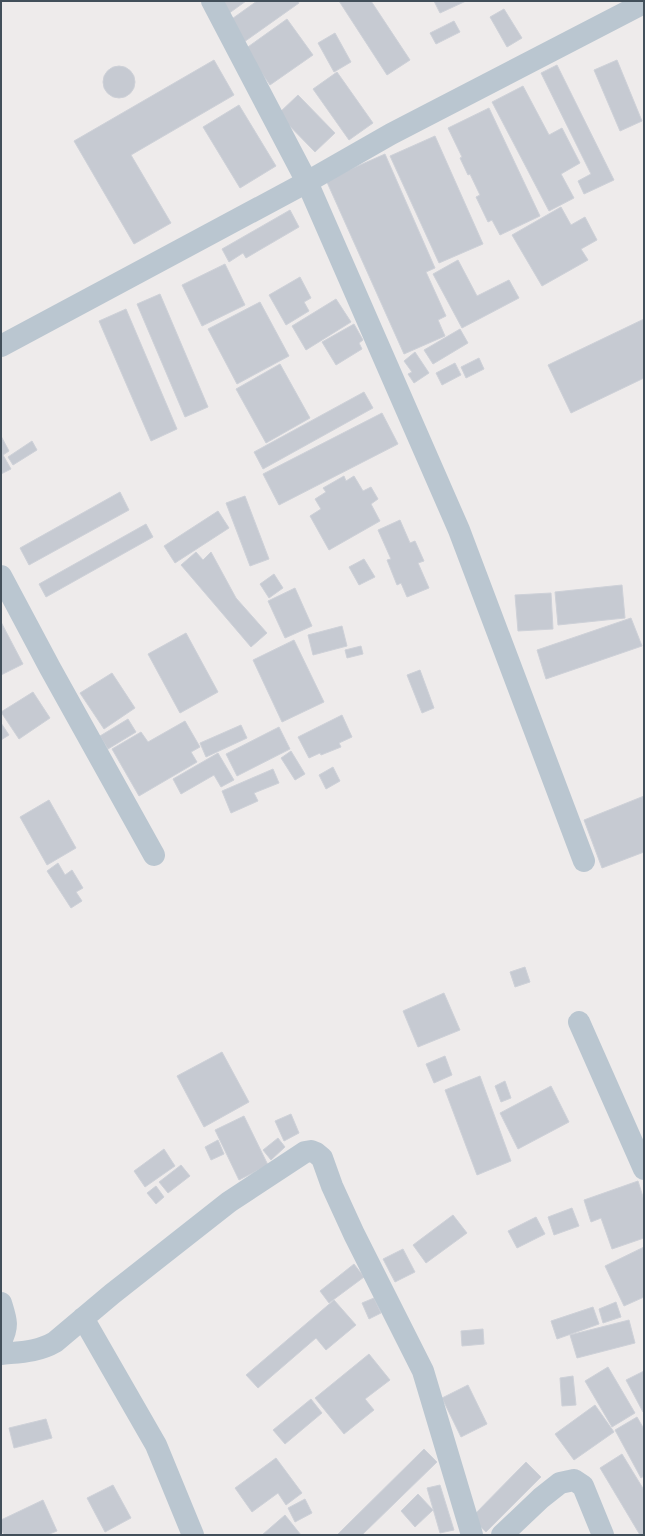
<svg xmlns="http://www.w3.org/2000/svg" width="645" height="1536" font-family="Karla,sans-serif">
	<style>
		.building { fill: #c6cad2; stroke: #ced1d8 }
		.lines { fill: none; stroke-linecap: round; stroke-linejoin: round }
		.street { stroke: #bac6d0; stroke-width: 22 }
	</style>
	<rect width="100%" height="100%" fill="#eeebeb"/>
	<path class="building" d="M 219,1 L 246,1 L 228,14 Z
		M 257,1 L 298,1 L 299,3 L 244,42 L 229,21 Z
		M 339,1 L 371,1 L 410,60 L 387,75 Z
		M 434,1 L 466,1 L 440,13 Z
		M 504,9 L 522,38 L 507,47 L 490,17 Z
		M 287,19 L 313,55 L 270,85 L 245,49 Z
		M 454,21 L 460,32 L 436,44 L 430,33 Z
		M 335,33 L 351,62 L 334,72 L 318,43 Z
		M 214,60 L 234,95 L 131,155 L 171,223 L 134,244 L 74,141 Z
		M 617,60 L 642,121 L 620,131 L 594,70 Z
		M 557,65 L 614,180 L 584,194 L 578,181 L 591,174 L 541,73 Z
		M103 82a16 16 0 1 1 32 0a16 16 0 1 1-32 0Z
		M 337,72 L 373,123 L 349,140 L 313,89 Z
		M 523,86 L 549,135 L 562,128 L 580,163 L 561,174 L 574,198 L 549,211 L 492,102 Z
		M 298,95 L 335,133 L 315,152 L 278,114 Z
		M 239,105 L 276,166 L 240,188 L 203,127 Z
		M 489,108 L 540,216 L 500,235 L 492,220 L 488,222 L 476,197 L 480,195 L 470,174 L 468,175 L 460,158 L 462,157 L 448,128 Z
		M 435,136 L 483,244 L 439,263 L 390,156 Z
		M 385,154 L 435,268 L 426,272 L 446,316 L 438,320 L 445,336 L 404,354 L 326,180 Z
		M 561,207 L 571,225 L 585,217 L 597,240 L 581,249 L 588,260 L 542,286 L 512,235 Z
		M 290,210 L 299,227 L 246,258 L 243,253 L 229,262 L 222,249 Z
		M 458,260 L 477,296 L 509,280 L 519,298 L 462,328 L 433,274 Z
		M 225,264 L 245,305 L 202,326 L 182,285 Z
		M 300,277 L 311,298 L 304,302 L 309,311 L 286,325 L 269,295 Z
		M 160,294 L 208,407 L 185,417 L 137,304 Z
		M 336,299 L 351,322 L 306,350 L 292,326 Z
		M 260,302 L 289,356 L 237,384 L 208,329 Z
		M 126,309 L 177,429 L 151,441 L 99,321 Z
		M 644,319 L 644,378 L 571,413 L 548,365 Z
		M 354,324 L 363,340 L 359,343 L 362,349 L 336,365 L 322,342 Z
		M 460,329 L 468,343 L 433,364 L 424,350 Z
		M 415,352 L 429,373 L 414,383 L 408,374 L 412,372 L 404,361 Z
		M 479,358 L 484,369 L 466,378 L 461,367 Z
		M 455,363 L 461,375 L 442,385 L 436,373 Z
		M 280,364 L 310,418 L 266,443 L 236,389 Z
		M 364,392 L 373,408 L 263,469 L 254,452 Z
		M 382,413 L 398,444 L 279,505 L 263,474 Z
		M 1,436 L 9,451 L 3,455 L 11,469 L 1,474 Z
		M 32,441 L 37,450 L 13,465 L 8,457 Z
		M 344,476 L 346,481 L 354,476 L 363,491 L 371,487 L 378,499 L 371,504 L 380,521 L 329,550 L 310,516 L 321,509 L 315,499 L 326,492 L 323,488 Z
		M 120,492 L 129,510 L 29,565 L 20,548 Z
		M 245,496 L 269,559 L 250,566 L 226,503 Z
		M 218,511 L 229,528 L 175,563 L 164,546 Z
		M 400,520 L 410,543 L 415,541 L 424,561 L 418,563 L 429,588 L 407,597 L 401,583 L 397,585 L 387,560 L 391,559 L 378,530 Z
		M 146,524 L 153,537 L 46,597 L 39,584 Z
		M 196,552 L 203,560 L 211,552 L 236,598 L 267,633 L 251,647 L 181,565 Z
		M 364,559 L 375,577 L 359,585 L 349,567 Z
		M 274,574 L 283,588 L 269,598 L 260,584 Z
		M 622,585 L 625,618 L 558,625 L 555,592 Z
		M 295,588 L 312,626 L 285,638 L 268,601 Z
		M 551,593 L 553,629 L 518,631 L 515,595 Z
		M 631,618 L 642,646 L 546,679 L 537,650 Z
		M 1,622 L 23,664 L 1,675 Z
		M 342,626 L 347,646 L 313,655 L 308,635 Z
		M 186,633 L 218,692 L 180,713 L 148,654 Z
		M 294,640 L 324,702 L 282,722 L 253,660 Z
		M 361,646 L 363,654 L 347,658 L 345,650 Z
		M 420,670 L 434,708 L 422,713 L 407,675 Z
		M 112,673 L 135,708 L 104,729 L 80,693 Z
		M 33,692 L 50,718 L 19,739 L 1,712 Z
		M 342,715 L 352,737 L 339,743 L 341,747 L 321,755 L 320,753 L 309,758 L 298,737 Z
		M 128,719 L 136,732 L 108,749 L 100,736 Z
		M 185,721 L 200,747 L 191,752 L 197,762 L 139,796 L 112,749 L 141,732 L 148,742 Z
		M 1,723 L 9,735 L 1,740 Z
		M 241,725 L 247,738 L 206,757 L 200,743 Z
		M 279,727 L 290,749 L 237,776 L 226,754 Z
		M 291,751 L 305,774 L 295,780 L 281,758 Z
		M 218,753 L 234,780 L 221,787 L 214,775 L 181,794 L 173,779 Z
		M 333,767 L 340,781 L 326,789 L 319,775 Z
		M 273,769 L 279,783 L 254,793 L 258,801 L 231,813 L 222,791 Z
		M 644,796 L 644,852 L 602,868 L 584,820 Z
		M 49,800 L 76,848 L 47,865 L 20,817 Z
		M 58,863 L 65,875 L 72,870 L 83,888 L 76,892 L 82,901 L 71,908 L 47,871 Z
		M 525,967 L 530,982 L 515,987 L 510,972 Z
		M 444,993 L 460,1030 L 418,1047 L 403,1011 Z
		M 222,1052 L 249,1102 L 204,1127 L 177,1076 Z
		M 445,1056 L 452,1075 L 434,1083 L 426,1064 Z
		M 480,1076 L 511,1161 L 477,1175 L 445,1090 Z
		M 505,1081 L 511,1098 L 501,1102 L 495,1086 Z
		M 551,1086 L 569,1122 L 518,1149 L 500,1113 Z
		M 291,1114 L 299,1133 L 284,1141 L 275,1121 Z
		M 244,1116 L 268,1165 L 239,1180 L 215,1130 Z
		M 278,1138 L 285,1147 L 271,1160 L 263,1150 Z
		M 218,1140 L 224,1154 L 211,1160 L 205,1147 Z
		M 164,1149 L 175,1166 L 145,1187 L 134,1171 Z
		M 181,1165 L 190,1176 L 168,1193 L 159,1182 Z
		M 638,1181 L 644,1200 L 644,1238 L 612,1249 L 601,1218 L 591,1222 L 584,1200 Z
		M 156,1186 L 164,1197 L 156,1204 L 147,1193 Z
		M 572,1208 L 579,1226 L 554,1235 L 548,1217 Z
		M 453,1215 L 467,1233 L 426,1263 L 413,1245 Z
		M 536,1217 L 545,1234 L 517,1248 L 508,1231 Z
		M 644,1247 L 644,1297 L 624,1306 L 605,1266 Z
		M 403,1249 L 415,1272 L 395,1282 L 383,1259 Z
		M 354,1264 L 364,1277 L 329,1303 L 320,1291 Z
		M 374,1298 L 381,1313 L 369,1319 L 362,1303 Z
		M 334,1300 L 356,1325 L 326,1350 L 316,1338 L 258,1388 L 246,1375 Z
		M 616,1302 L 621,1317 L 603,1323 L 599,1309 Z
		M 593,1307 L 599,1324 L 557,1339 L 551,1321 Z
		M 629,1320 L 635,1343 L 577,1358 L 570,1335 Z
		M 483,1329 L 484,1344 L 462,1346 L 461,1331 Z
		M 369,1354 L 390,1380 L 365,1399 L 374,1410 L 344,1434 L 315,1398 Z
		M 608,1367 L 635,1413 L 612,1427 L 585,1381 Z
		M 644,1371 L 644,1412 L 643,1412 L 626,1380 Z
		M 573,1376 L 576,1405 L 562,1406 L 560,1378 Z
		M 468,1385 L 487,1424 L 461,1437 L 442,1398 Z
		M 311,1399 L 322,1413 L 285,1444 L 273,1430 Z
		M 595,1405 L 614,1432 L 574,1460 L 555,1434 Z
		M 637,1417 L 644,1429 L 644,1476 L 641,1478 L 615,1430 Z
		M 46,1419 L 52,1438 L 14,1448 L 9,1428 Z
		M 424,1449 L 437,1462 L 362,1535 L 337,1535 Z
		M 622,1454 L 644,1490 L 644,1535 L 640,1535 L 600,1468 Z
		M 276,1458 L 302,1493 L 286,1505 L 278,1493 L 252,1512 L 235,1488 Z
		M 526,1462 L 541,1477 L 486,1532 L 471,1518 Z
		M 113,1485 L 131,1518 L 105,1532 L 87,1498 Z
		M 440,1485 L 454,1530 L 440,1533 L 427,1488 Z
		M 418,1494 L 433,1510 L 415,1527 L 401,1511 Z
		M 305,1499 L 312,1513 L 295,1522 L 288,1508 Z
		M 43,1500 L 57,1531 L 47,1535 L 4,1535 L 1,1528 L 1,1520 Z
		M 285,1515 L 301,1535 L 262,1535 Z"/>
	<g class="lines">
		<path class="street" d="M 212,1 L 307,182 L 459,530 L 584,861
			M 1,346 L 307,182 L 391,134 L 644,3
			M 1,576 L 50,668 L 154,855
			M 579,1022 L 644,1169
			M 1,1303 C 6,1319 9,1326 1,1341
			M 83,1318 L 156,1445 L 193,1535
			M 1,1354 C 20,1352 38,1352 55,1342 L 112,1294 L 229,1202 L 305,1152 L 311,1151 L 316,1153 L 322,1158 L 332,1186 L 354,1234 L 423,1371 L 472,1535
			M 502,1535 L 541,1498 L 560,1483 L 574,1480 L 583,1486 L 603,1535"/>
	</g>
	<rect width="645" height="1536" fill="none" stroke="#424f5a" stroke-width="4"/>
</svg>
